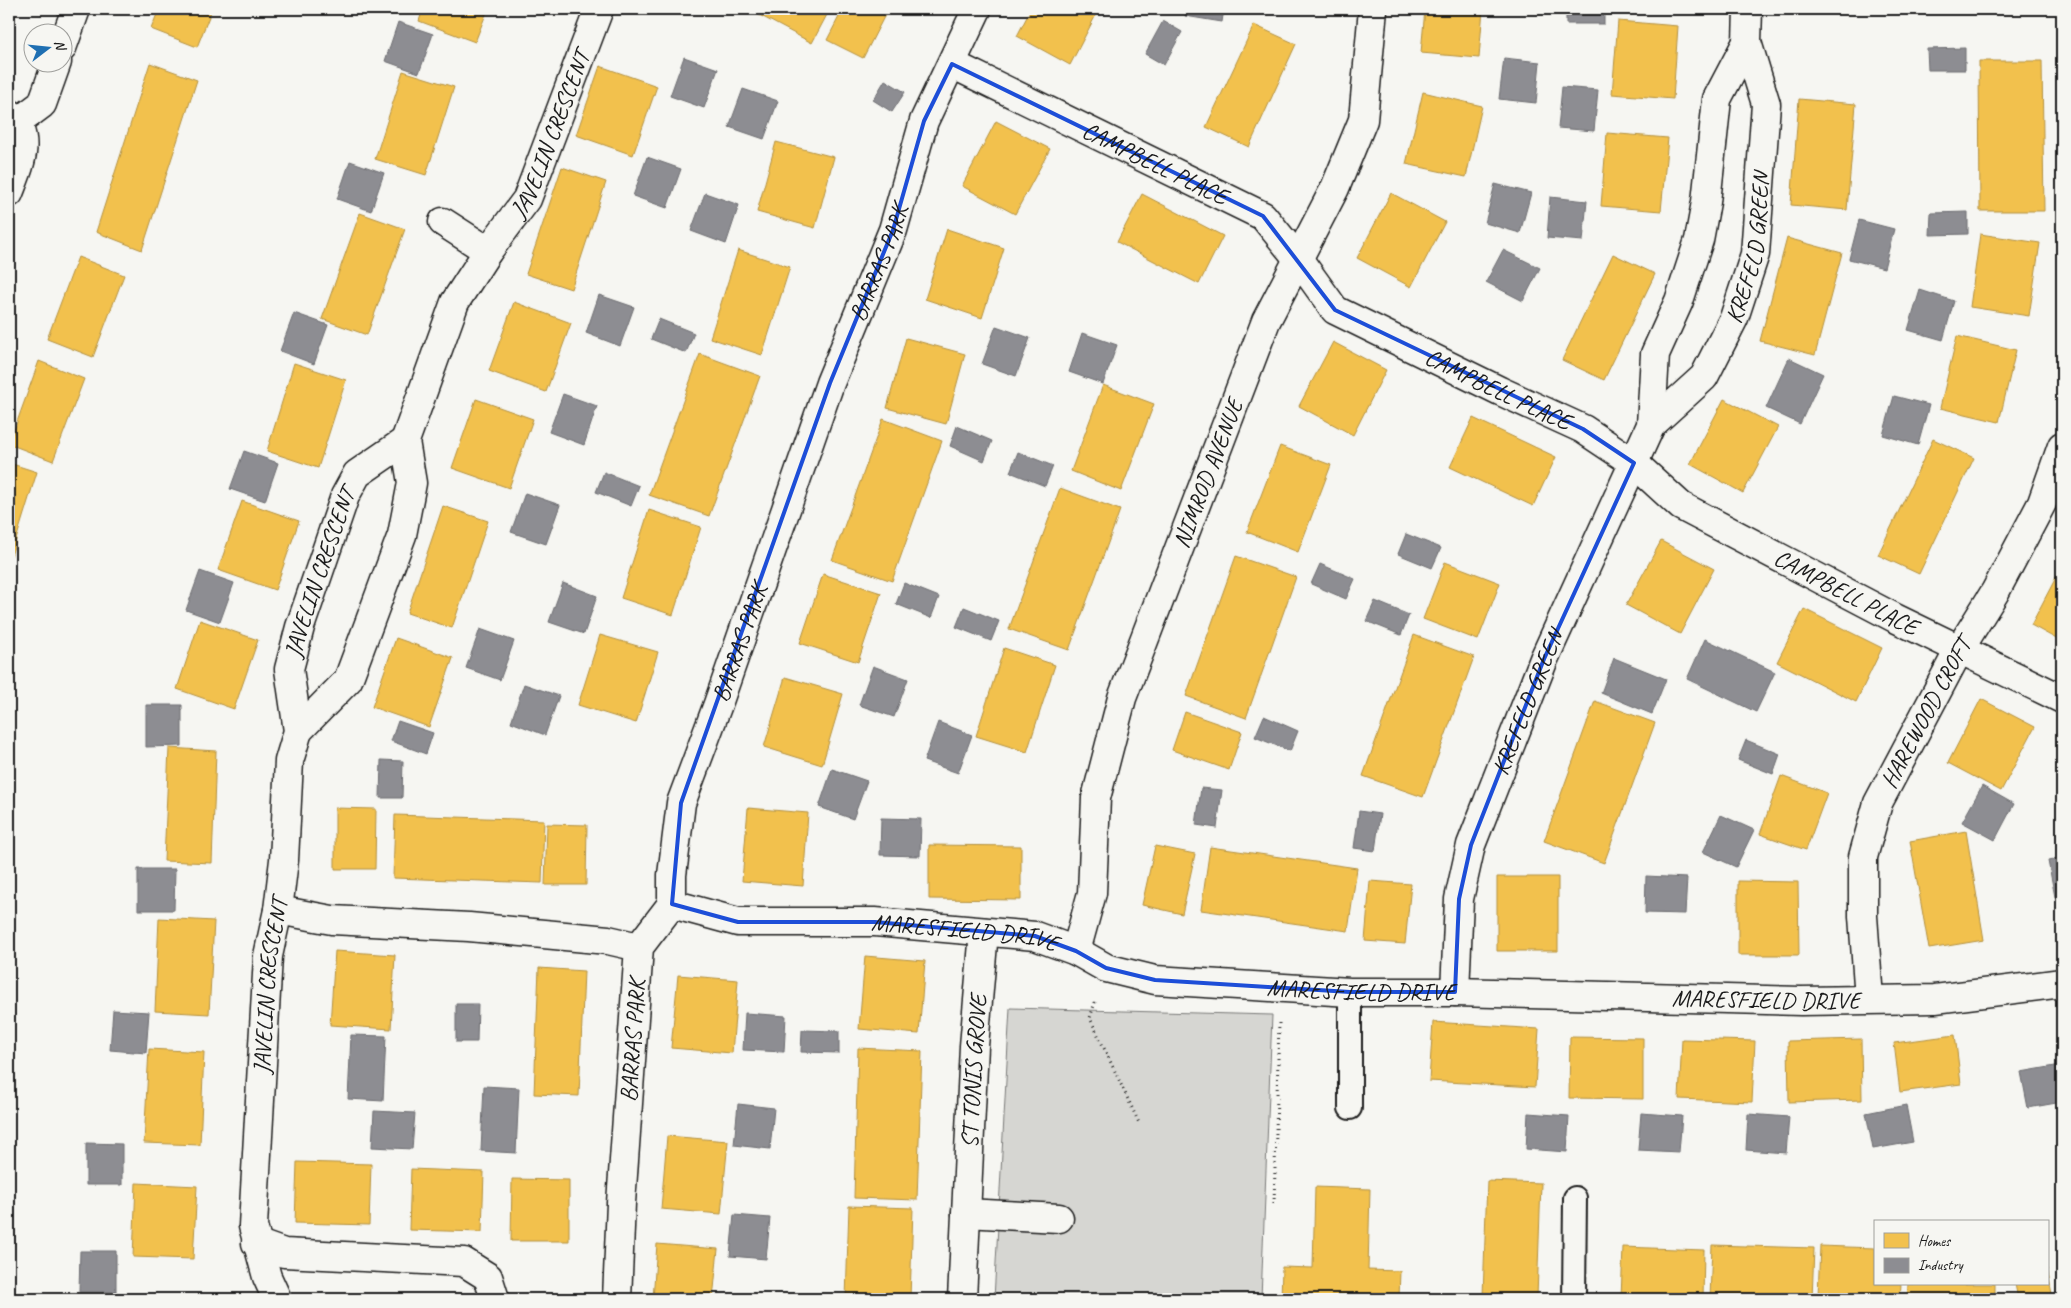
<svg xmlns="http://www.w3.org/2000/svg" width="2071" height="1308" font-family="Caveat,sans-serif">
	<style>
		.green { fill: #d6d6d2; stroke: #797977 }
		.homes { fill: #f2c14e; stroke: #b2903f }
		.industry { fill: #8d8d92; stroke: #6b6b6f }
		.lines { fill: none; stroke-linecap: round; stroke-linejoin: round }
		.lane-casing { stroke: #1c1c1c; stroke-width: 26 }
		.street-casing { stroke: #1c1c1c; stroke-width: 31 }
		.path { stroke: #1c1c1c; stroke-width: 3; stroke-dasharray: 1 4; stroke-linecap: butt }
		.lane { stroke: #f6f6f2; stroke-width: 22 }
		.street { stroke: #f6f6f2; stroke-width: 28 }
		.marked { fill: none; stroke: #1d4ed8; stroke-width: 4; stroke-linejoin: round }
		.labels { text-anchor: middle; stroke-width: 5; stroke-linejoin: round; paint-order: stroke }
		.street-label { font-size: 24px; fill: #1c1c1c; stroke: #f6f6f2 }
	</style>
	<rect width="100%" height="100%" fill="#f6f6f2"/>
	<filter id="ink" filterUnits="userSpaceOnUse"><feTurbulence type="fractalNoise" baseFrequency=".02" numOctaves="2"/><feDisplacementMap in="SourceGraphic" scale="10" xChannelSelector="R" yChannelSelector="G"/><feConvolveMatrix kernelMatrix="1 2 1 2 8 2 1 2 1" color-interpolation-filters="sRGB"/></filter>
	<g filter="url(#ink)">
		<path class="green" d="M 1010,1008 L 1272,1015 L 1261,1299 L 994,1299 Z"/>
		<path class="homes" d="M 159,9 L 212,9 L 197,47 L 151,29 Z
			M 423,9 L 488,9 L 475,42 L 419,21 Z
			M 748,9 L 830,9 L 812,43 Z
			M 843,9 L 888,9 L 863,58 L 827,40 Z
			M 1031,9 L 1099,9 L 1070,65 L 1017,36 Z
			M 1425,9 L 1483,9 L 1479,58 L 1421,53 Z
			M 1618,21 L 1678,26 L 1673,99 L 1612,94 Z
			M 1254,25 L 1296,44 L 1249,147 L 1206,127 Z
			M 1979,61 L 2042,61 L 2044,211 L 1980,211 Z
			M 150,63 L 197,80 L 142,250 L 96,232 Z
			M 600,66 L 657,86 L 633,155 L 576,135 Z
			M 403,71 L 454,87 L 426,175 L 375,159 Z
			M 1423,92 L 1482,106 L 1466,177 L 1406,164 Z
			M 1799,99 L 1856,104 L 1847,210 L 1791,205 Z
			M 996,121 L 1050,149 L 1015,214 L 962,186 Z
			M 1607,133 L 1668,138 L 1661,211 L 1601,206 Z
			M 776,142 L 834,157 L 815,228 L 757,212 Z
			M 562,167 L 606,182 L 571,289 L 526,274 Z
			M 1391,193 L 1445,222 L 1411,287 L 1357,258 Z
			M 1142,194 L 1223,236 L 1199,284 L 1117,242 Z
			M 360,213 L 405,229 L 367,335 L 322,319 Z
			M 947,229 L 1004,248 L 982,318 L 925,299 Z
			M 1980,234 L 2040,243 L 2029,316 L 1970,307 Z
			M 1787,238 L 1842,253 L 1815,355 L 1760,341 Z
			M 738,250 L 790,267 L 762,355 L 710,338 Z
			M 1613,254 L 1655,274 L 1604,380 L 1562,360 Z
			M 78,257 L 124,275 L 93,357 L 47,339 Z
			M 514,302 L 571,323 L 546,392 L 489,371 Z
			M 1957,336 L 2016,350 L 1999,422 L 1940,408 Z
			M 906,338 L 965,354 L 946,424 L 887,408 Z
			M 1333,342 L 1386,370 L 1353,435 L 1299,406 Z
			M 700,354 L 760,376 L 709,516 L 649,495 Z
			M 39,361 L 84,379 L 53,461 L 9,444 Z
			M 294,363 L 346,380 L 318,468 L 267,451 Z
			M 1103,385 L 1154,404 L 1121,491 L 1071,471 Z
			M 476,399 L 533,419 L 509,488 L 452,468 Z
			M 1724,399 L 1778,427 L 1743,493 L 1690,464 Z
			M 1473,418 L 1556,457 L 1533,506 L 1450,467 Z
			M 883,419 L 942,441 L 892,581 L 832,560 Z
			M 1933,439 L 1974,458 L 1919,574 L 1878,555 Z
			M 1280,446 L 1331,465 L 1298,552 L 1247,532 Z
			M 9,463 L 37,472 L 11,556 L 9,555 Z
			M 1060,488 L 1120,510 L 1069,650 L 1009,629 Z
			M 242,501 L 299,521 L 275,590 L 218,570 Z
			M 443,506 L 488,521 L 452,628 L 407,613 Z
			M 649,510 L 701,527 L 673,615 L 621,598 Z
			M 1661,541 L 1714,569 L 1680,634 L 1626,605 Z
			M 1236,556 L 1296,577 L 1246,718 L 1186,696 Z
			M 1445,562 L 1500,583 L 1478,640 L 1423,619 Z
			M 2062,566 L 2062,642 L 2031,625 Z
			M 823,574 L 881,593 L 858,662 L 800,643 Z
			M 1804,609 L 1882,648 L 1856,702 L 1777,662 Z
			M 200,620 L 258,640 L 234,709 L 177,689 Z
			M 600,635 L 658,652 L 636,723 L 578,705 Z
			M 1414,635 L 1474,657 L 1423,797 L 1363,776 Z
			M 396,638 L 453,658 L 429,727 L 372,707 Z
			M 1004,648 L 1055,665 L 1027,752 L 976,736 Z
			M 785,677 L 843,694 L 822,765 L 764,747 Z
			M 1981,699 L 2035,727 L 2001,791 L 1948,763 Z
			M 1595,701 L 1655,723 L 1604,863 L 1544,841 Z
			M 1185,712 L 1242,732 L 1229,770 L 1172,750 Z
			M 169,748 L 216,751 L 212,863 L 164,861 Z
			M 1781,776 L 1827,793 L 1806,850 L 1760,834 Z
			M 335,808 L 376,809 L 375,869 L 335,869 Z
			M 748,808 L 808,813 L 803,886 L 742,881 Z
			M 395,815 L 544,820 L 542,883 L 393,878 Z
			M 547,824 L 587,825 L 586,885 L 545,885 Z
			M 1966,831 L 1984,940 L 1929,949 L 1910,841 Z
			M 929,845 L 1021,846 L 1021,900 L 929,899 Z
			M 1155,846 L 1195,854 L 1182,914 L 1142,905 Z
			M 1210,847 L 1357,868 L 1348,931 L 1201,910 Z
			M 1497,877 L 1558,877 L 1558,951 L 1497,951 Z
			M 1370,881 L 1411,884 L 1405,944 L 1365,941 Z
			M 1738,881 L 1798,882 L 1799,955 L 1738,955 Z
			M 159,918 L 214,921 L 209,1014 L 155,1011 Z
			M 335,951 L 395,955 L 391,1029 L 330,1025 Z
			M 865,956 L 925,961 L 919,1034 L 859,1029 Z
			M 539,968 L 584,971 L 579,1096 L 534,1094 Z
			M 678,975 L 738,980 L 732,1053 L 671,1048 Z
			M 1433,1022 L 1539,1029 L 1535,1087 L 1429,1081 Z
			M 1955,1035 L 1961,1084 L 1900,1092 L 1894,1043 Z
			M 1570,1037 L 1643,1038 L 1643,1099 L 1569,1098 Z
			M 1682,1039 L 1755,1041 L 1752,1102 L 1679,1099 Z
			M 1861,1039 L 1862,1100 L 1789,1102 L 1788,1041 Z
			M 858,1048 L 922,1051 L 917,1200 L 854,1198 Z
			M 149,1049 L 204,1052 L 200,1145 L 144,1143 Z
			M 667,1136 L 728,1141 L 721,1214 L 661,1209 Z
			M 297,1162 L 371,1164 L 369,1225 L 295,1223 Z
			M 411,1169 L 484,1172 L 482,1232 L 409,1230 Z
			M 512,1179 L 569,1180 L 569,1241 L 511,1241 Z
			M 1487,1181 L 1541,1183 L 1537,1298 L 1483,1296 Z
			M 136,1183 L 197,1186 L 193,1259 L 133,1257 Z
			M 1315,1187 L 1370,1189 L 1368,1270 L 1400,1271 L 1399,1299 L 1281,1299 L 1282,1267 L 1313,1268 Z
			M 849,1206 L 913,1208 L 910,1299 L 846,1299 Z
			M 657,1244 L 718,1249 L 713,1299 L 653,1299 Z
			M 1712,1245 L 1814,1248 L 1812,1299 L 1710,1299 Z
			M 1820,1246 L 1875,1248 L 1875,1284 L 1901,1284 L 1900,1299 L 1818,1296 Z
			M 1623,1247 L 1704,1250 L 1703,1299 L 1621,1299 Z
			M 2047,1269 L 2053,1299 L 2018,1299 L 2015,1284 L 2047,1284 Z
			M 1908,1284 L 1995,1284 L 1995,1299 L 1907,1299 Z"/>
		<path class="industry" d="M 1186,9 L 1224,9 L 1222,22 L 1185,16 Z
			M 1566,9 L 1604,9 L 1604,24 L 1566,24 Z
			M 1163,21 L 1182,32 L 1164,65 L 1145,54 Z
			M 398,22 L 433,34 L 419,73 L 385,61 Z
			M 1965,48 L 1965,70 L 1928,70 L 1927,49 Z
			M 684,57 L 718,69 L 704,108 L 670,96 Z
			M 1504,58 L 1540,62 L 1536,103 L 1499,99 Z
			M 885,80 L 905,92 L 892,112 L 873,100 Z
			M 1562,87 L 1598,90 L 1594,131 L 1558,128 Z
			M 743,89 L 778,101 L 764,139 L 729,127 Z
			M 647,157 L 681,169 L 667,208 L 633,196 Z
			M 350,161 L 384,173 L 371,211 L 337,199 Z
			M 1495,184 L 1531,193 L 1520,233 L 1485,223 Z
			M 705,193 L 739,205 L 726,244 L 691,231 Z
			M 1550,197 L 1587,201 L 1583,241 L 1547,238 Z
			M 1968,212 L 1968,234 L 1930,235 L 1931,213 Z
			M 1859,220 L 1894,229 L 1884,268 L 1849,259 Z
			M 1503,250 L 1540,268 L 1523,301 L 1486,282 Z
			M 1920,290 L 1954,301 L 1943,340 L 1908,330 Z
			M 599,295 L 634,307 L 620,346 L 586,333 Z
			M 294,313 L 328,325 L 314,364 L 280,351 Z
			M 659,319 L 694,333 L 686,353 L 651,339 Z
			M 996,326 L 1030,338 L 1016,376 L 982,364 Z
			M 1082,333 L 1117,345 L 1103,384 L 1069,372 Z
			M 1789,358 L 1823,374 L 1800,424 L 1766,408 Z
			M 563,394 L 597,406 L 584,445 L 549,432 Z
			M 1894,396 L 1929,405 L 1918,445 L 1883,435 Z
			M 957,426 L 992,441 L 984,461 L 950,446 Z
			M 244,451 L 278,463 L 265,501 L 230,489 Z
			M 1018,452 L 1053,466 L 1045,486 L 1010,472 Z
			M 604,472 L 639,486 L 631,506 L 596,492 Z
			M 525,493 L 560,505 L 546,544 L 511,532 Z
			M 1406,534 L 1441,548 L 1432,568 L 1398,554 Z
			M 1320,564 L 1355,579 L 1346,599 L 1311,584 Z
			M 200,571 L 234,583 L 220,622 L 186,610 Z
			M 563,583 L 597,596 L 584,634 L 549,622 Z
			M 904,583 L 939,597 L 931,618 L 896,604 Z
			M 1375,601 L 1409,615 L 1401,635 L 1366,621 Z
			M 964,607 L 999,621 L 991,641 L 956,627 Z
			M 480,629 L 514,641 L 500,680 L 466,668 Z
			M 1705,639 L 1775,672 L 1756,712 L 1687,679 Z
			M 1614,658 L 1666,679 L 1652,714 L 1601,693 Z
			M 873,666 L 908,679 L 894,717 L 859,705 Z
			M 524,684 L 559,696 L 545,735 L 511,722 Z
			M 146,705 L 182,705 L 182,746 L 146,747 Z
			M 1264,716 L 1298,731 L 1290,751 L 1255,737 Z
			M 398,721 L 433,733 L 426,754 L 391,741 Z
			M 938,722 L 972,735 L 958,773 L 924,761 Z
			M 1746,740 L 1780,754 L 1773,774 L 1738,760 Z
			M 381,760 L 403,761 L 402,798 L 380,798 Z
			M 832,769 L 867,781 L 853,819 L 819,807 Z
			M 1982,786 L 2014,804 L 1995,840 L 1962,822 Z
			M 1201,788 L 1222,790 L 1217,828 L 1196,825 Z
			M 1359,811 L 1380,814 L 1375,851 L 1354,848 Z
			M 1721,815 L 1754,830 L 1736,867 L 1703,852 Z
			M 881,818 L 921,819 L 920,856 L 880,855 Z
			M 2062,858 L 2062,896 L 2055,897 L 2048,861 Z
			M 138,869 L 175,869 L 174,910 L 138,910 Z
			M 1646,876 L 1687,878 L 1685,914 L 1645,913 Z
			M 456,1004 L 478,1004 L 477,1042 L 456,1042 Z
			M 113,1010 L 149,1012 L 146,1053 L 110,1050 Z
			M 745,1013 L 786,1016 L 784,1052 L 743,1050 Z
			M 802,1030 L 839,1031 L 839,1053 L 801,1052 Z
			M 351,1035 L 386,1036 L 383,1101 L 348,1099 Z
			M 2061,1065 L 2062,1102 L 2028,1108 L 2021,1072 Z
			M 484,1086 L 519,1088 L 516,1153 L 481,1151 Z
			M 738,1104 L 774,1108 L 770,1149 L 734,1145 Z
			M 1906,1105 L 1913,1142 L 1873,1149 L 1866,1113 Z
			M 374,1111 L 415,1113 L 412,1149 L 372,1147 Z
			M 1528,1113 L 1569,1116 L 1567,1152 L 1526,1149 Z
			M 1641,1113 L 1682,1116 L 1679,1152 L 1638,1150 Z
			M 1748,1114 L 1789,1117 L 1786,1153 L 1746,1150 Z
			M 86,1143 L 122,1144 L 122,1185 L 86,1185 Z
			M 734,1215 L 770,1218 L 766,1259 L 730,1256 Z
			M 80,1251 L 116,1251 L 116,1292 L 79,1292 Z"/>
		<g class="lines">
			<g class="lane-casing">
				<path id="lane" d="M 1350,1108 L 1350,992
					M 1574,1299 L 1575,1198"/>
			</g>
			<g class="street-casing">
				<g id="street">
					<path d="M 62,48 L 76,9"/>
					<path id="s1" d="M 952,64 L 1263,216 L 1299,260 L 1335,310 L 1500,391 L 1583,429 L 1634,463 L 1681,506 L 1895,618 L 2062,699"/>
					<path d="M 9,113 C 33,139 20,164 9,193"/>
					<path d="M 18,122 L 42,104 L 57,62"/>
					<path d="M 443,222 L 488,251"/>
					<path id="s2" d="M 1651,425 L 1704,377 L 1734,318 L 1755,254 L 1766,104 L 1747,42 L 1748,9"/>
					<path id="s3" d="M 298,731 L 348,680 L 402,535 L 412,483 L 405,441 L 455,302 L 488,251 L 527,199 L 599,9"/>
					<path id="s4" d="M 672,904 L 738,922 L 875,922 L 1035,936 L 1076,951 L 1106,968 L 1155,980 L 1350,992 L 1455,992 L 1801,1001 L 1935,999 L 2062,983"/>
					<path d="M 278,910 L 332,920 L 469,927 L 608,940 L 639,947"/>
					<path id="s5" d="M 1076,951 L 1092,893 L 1096,798 L 1122,698 L 1266,321 L 1335,188 L 1363,120 L 1373,9"/>
					<path id="s6" d="M 1455,992 L 1459,899 L 1471,845 L 1544,659 L 1651,425 L 1655,354 L 1679,301 L 1699,240 L 1706,202 L 1717,99 L 1747,42"/>
					<path id="s7" d="M 1869,999 L 1863,916 L 1863,857 L 1878,803 L 1959,650 L 1995,592 L 2042,503 L 2062,446"/>
					<path d="M 966,1213 L 1059,1218"/>
					<path d="M 256,1243 L 284,1253 L 464,1262 L 488,1277 L 495,1299"/>
					<path id="s8" d="M 277,1299 L 267,1277 L 253,1226 L 268,956 L 278,910 L 284,860 L 289,761 L 298,731 L 289,669 L 300,627 L 345,496 L 357,474 L 405,441"/>
					<path id="s9" d="M 617,1299 L 621,1203 L 639,947 L 672,904 L 672,875 L 681,803 L 718,704 L 830,383 L 893,230 L 924,121 L 977,9"/>
					<path id="s10" d="M 962,1299 L 974,1046 L 984,932"/>
				</g>
			</g>
			<path class="path" d="M 1095,1002 L 1090,1018 L 1140,1125
				M 1274,1204 L 1279,1023"/>
			<use href="#lane" class="lane"/>
			<use href="#street" class="street"/>
		</g>
	</g>
	<path class="marked" d="M 952,64 L 1263,216 L 1335,310 L 1583,429 L 1634,463 L 1544,659 L 1471,845 L 1459,899 L 1455,992 L 1350,992 L 1155,980 L 1106,968 L 1076,951 L 1035,936 L 875,922 L 738,922 L 672,904 L 681,803 L 830,383 L 893,230 L 924,121 Z"/>
	<g class="labels">
		<g class="street-label">
			<text dy="8" stroke="none"><textPath href="#s3" startOffset="664">JAVELIN CRESCENT</textPath></text>
			<text dy="8" stroke="none"><textPath href="#s1" startOffset="226">CAMPBELL PLACE</textPath></text>
			<text dy="8" stroke="none"><textPath href="#s2" startOffset="210">KREFELD GREEN</textPath></text>
			<text dy="8" stroke="none"><textPath href="#s9" startOffset="1084">BARRAS PARK</textPath></text>
			<text dy="8" stroke="none"><textPath href="#s1" startOffset="646">CAMPBELL PLACE</textPath></text>
			<text dy="8" stroke="none"><textPath href="#s5" startOffset="499">NIMROD AVENUE</textPath></text>
			<text dy="8" stroke="none"><textPath href="#s8" startOffset="739">JAVELIN CRESCENT</textPath></text>
			<text dy="8" stroke="none"><textPath href="#s1" startOffset="1051">CAMPBELL PLACE</textPath></text>
			<text dy="8" stroke="none"><textPath href="#s9" startOffset="679">BARRAS PARK</textPath></text>
			<text dy="8" stroke="none"><textPath href="#s6" startOffset="302">KREFELD GREEN</textPath></text>
			<text dy="8" stroke="none"><textPath href="#s7" startOffset="300">HAREWOOD CROFT</textPath></text>
			<text dy="8" stroke="none"><textPath href="#s4" startOffset="296">MARESFIELD DRIVE</textPath></text>
			<text dy="8" stroke="none"><textPath href="#s8" startOffset="318">JAVELIN CRESCENT</textPath></text>
			<text dy="8" stroke="none"><textPath href="#s4" startOffset="701">MARESFIELD DRIVE</textPath></text>
			<text dy="8" stroke="none"><textPath href="#s4" startOffset="1106">MARESFIELD DRIVE</textPath></text>
			<text dy="8" stroke="none"><textPath href="#s9" startOffset="259">BARRAS PARK</textPath></text>
			<text dy="8" stroke="none"><textPath href="#s10" startOffset="228">ST TONIS GROVE</textPath></text>
		</g>
	</g>
	<rect width="2071" height="1308" fill="none" stroke="#f6f6f2" stroke-width="30"/>
	<rect x="15" y="15" width="2041" height="1278" fill="none" stroke="#1c1c1c" stroke-width="2" filter="url(#ink)"/>
	<rect x="1874" y="1220" width="175" height="65" fill="#f6f6f2" stroke="#9f9f9c"/>
	<rect x="1884" y="1233" width="25" height="15" fill="#f2c14e" stroke="#9f9f9c"/>
	<text x="1918" y="1246" font-size="15" fill="#1c1c1c">Homes</text>
	<rect x="1884" y="1258" width="25" height="15" fill="#8d8d92" stroke="#9f9f9c"/>
	<text x="1918" y="1270" font-size="15" fill="#1c1c1c">Industry</text>
	<g transform="translate(48 48) rotate(74)"><circle r="24" fill="#f6f6f2" stroke="#9f9f9c"/>
	<path d="M0-4L9 19L0 12L-9 19Z" fill="#1f6fb2"/>
	<text y="-8" font-size="14" font-weight="bold" text-anchor="middle" fill="#1c1c1c">N</text>
	</g>
</svg>
